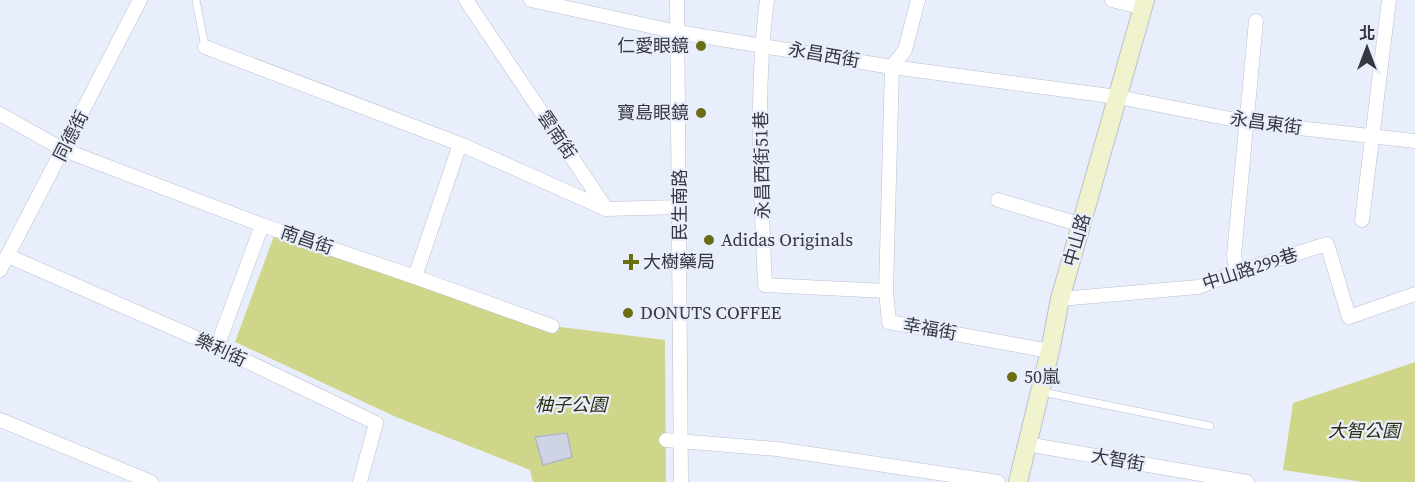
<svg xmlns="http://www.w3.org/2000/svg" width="1415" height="482" font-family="'Source Serif 4','Noto Sans TC',serif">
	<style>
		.green { fill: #cfd68a }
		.building { fill: #ced4e5; stroke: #b1b7c8; stroke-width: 1.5 }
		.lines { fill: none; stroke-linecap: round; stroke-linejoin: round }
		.lane-casing { stroke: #bac0d1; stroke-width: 8 }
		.street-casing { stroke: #bac0d1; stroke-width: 15 }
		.secondary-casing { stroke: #bac0d1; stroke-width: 20 }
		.lane { stroke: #fff; stroke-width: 7 }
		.street { stroke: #fff; stroke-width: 14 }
		.secondary { stroke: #f1f3ce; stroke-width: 18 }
		.poi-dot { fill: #6a6e13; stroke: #e9eefc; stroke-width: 2 }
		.labels { text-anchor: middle; stroke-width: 4.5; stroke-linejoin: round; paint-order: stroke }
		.poi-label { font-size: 18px; fill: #36383f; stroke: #e9eefc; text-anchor: start }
		.street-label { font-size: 18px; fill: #36383f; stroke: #e9eefc }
		.park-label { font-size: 18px; font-style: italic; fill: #2d2f0d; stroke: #e9eefc }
	</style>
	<rect width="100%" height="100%" fill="#e9eefc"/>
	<path class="green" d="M 274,236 L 552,326 L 665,340 L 666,482 L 533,482 L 530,470 L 396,417 L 235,342 Z
		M 1415,362 L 1415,482 L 1363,482 L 1283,470 L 1293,403 Z"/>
	<path class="building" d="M 567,433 L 572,457 L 543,465 L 535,437 Z"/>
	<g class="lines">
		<g class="lane-casing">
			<path id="lane" d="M 196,0 L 205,47
				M 1042,392 L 1210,426"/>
		</g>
		<g class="street-casing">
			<path id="street" d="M 466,0 L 605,207
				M 531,0 L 677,32 L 892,67 L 1118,97 L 1246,122 L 1415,141
				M 677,0 L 681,482
				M 767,0 C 755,92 761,192 765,285 L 886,291 L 889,322 L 1050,351
				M 1112,0 L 1143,8
				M 205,47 L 460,144 L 606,209 L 680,207
				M 0,114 L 64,150 L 262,225 L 415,277 L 552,326
				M 998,200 L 1082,225
				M 1362,220 L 1389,0
				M 8,256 L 217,347 L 376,423 L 360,482
				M 0,270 L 140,0
				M 1237,272 L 1234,255 L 1256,21
				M 415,277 L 460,144
				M 886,291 L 892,67 L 905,50 L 918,0
				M 1060,299 L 1198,287 L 1237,272 L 1327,244 L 1349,317 L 1415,294
				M 217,347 L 262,225
				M 0,420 L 151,482
				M 666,440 L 777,449 L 998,482
				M 1026,444 L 1247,482"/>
		</g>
		<g class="secondary-casing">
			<path id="secondary" d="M 1018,482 L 1050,351 L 1060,299 L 1145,0"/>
		</g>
		<use href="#lane" class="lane"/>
		<use href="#street" class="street"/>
		<use href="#secondary" class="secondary"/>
	</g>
	<g class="poi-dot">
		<circle cx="701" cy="46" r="6"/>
		<circle cx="701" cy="113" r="6"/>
		<circle cx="709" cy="240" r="6"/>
		<path d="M628 253h6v6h6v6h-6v6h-6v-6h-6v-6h6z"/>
		<circle cx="628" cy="313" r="6"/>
		<circle cx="1012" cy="377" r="6"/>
	</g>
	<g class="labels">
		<g class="poi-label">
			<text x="689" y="52" text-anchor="end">仁愛眼鏡</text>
			<text x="689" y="119" text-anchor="end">寶島眼鏡</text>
			<text x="721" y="246">Adidas Originals</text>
			<text x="643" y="268">大樹藥局</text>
			<text x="640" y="319">DONUTS COFFEE</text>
			<text x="1024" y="383">50嵐</text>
		</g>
		<g class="street-label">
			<text transform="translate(824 55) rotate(10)" y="6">永昌西街</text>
			<text transform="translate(1266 123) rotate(8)" y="6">永昌東街</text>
			<text transform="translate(557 135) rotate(56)" y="6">雲南街</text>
			<text transform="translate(71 136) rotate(-63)" y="6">同德街</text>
			<text transform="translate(762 165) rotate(-91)" y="6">永昌西街51巷</text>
			<text transform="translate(680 205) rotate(-90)" y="6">民生南路</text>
			<text transform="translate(307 240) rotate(19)" y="6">南昌街</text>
			<text transform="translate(1077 240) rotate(-74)" y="6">中山路</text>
			<text transform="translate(1250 269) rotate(-18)" y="6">中山路299巷</text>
			<text transform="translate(930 329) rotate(10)" y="6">幸福街</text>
			<text transform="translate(221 350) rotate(25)" y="6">樂利街</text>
			<text transform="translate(1118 460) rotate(10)" y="6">大智街</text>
		</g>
		<g class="park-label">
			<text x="571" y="411">柚子公園</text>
			<text x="1364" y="437">大智公園</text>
		</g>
	</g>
	<g transform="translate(1367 48)" stroke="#e9eefc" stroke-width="4.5" paint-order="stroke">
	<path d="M0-4.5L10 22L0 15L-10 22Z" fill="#36383f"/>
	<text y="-9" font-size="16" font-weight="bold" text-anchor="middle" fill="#36383f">北</text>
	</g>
</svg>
